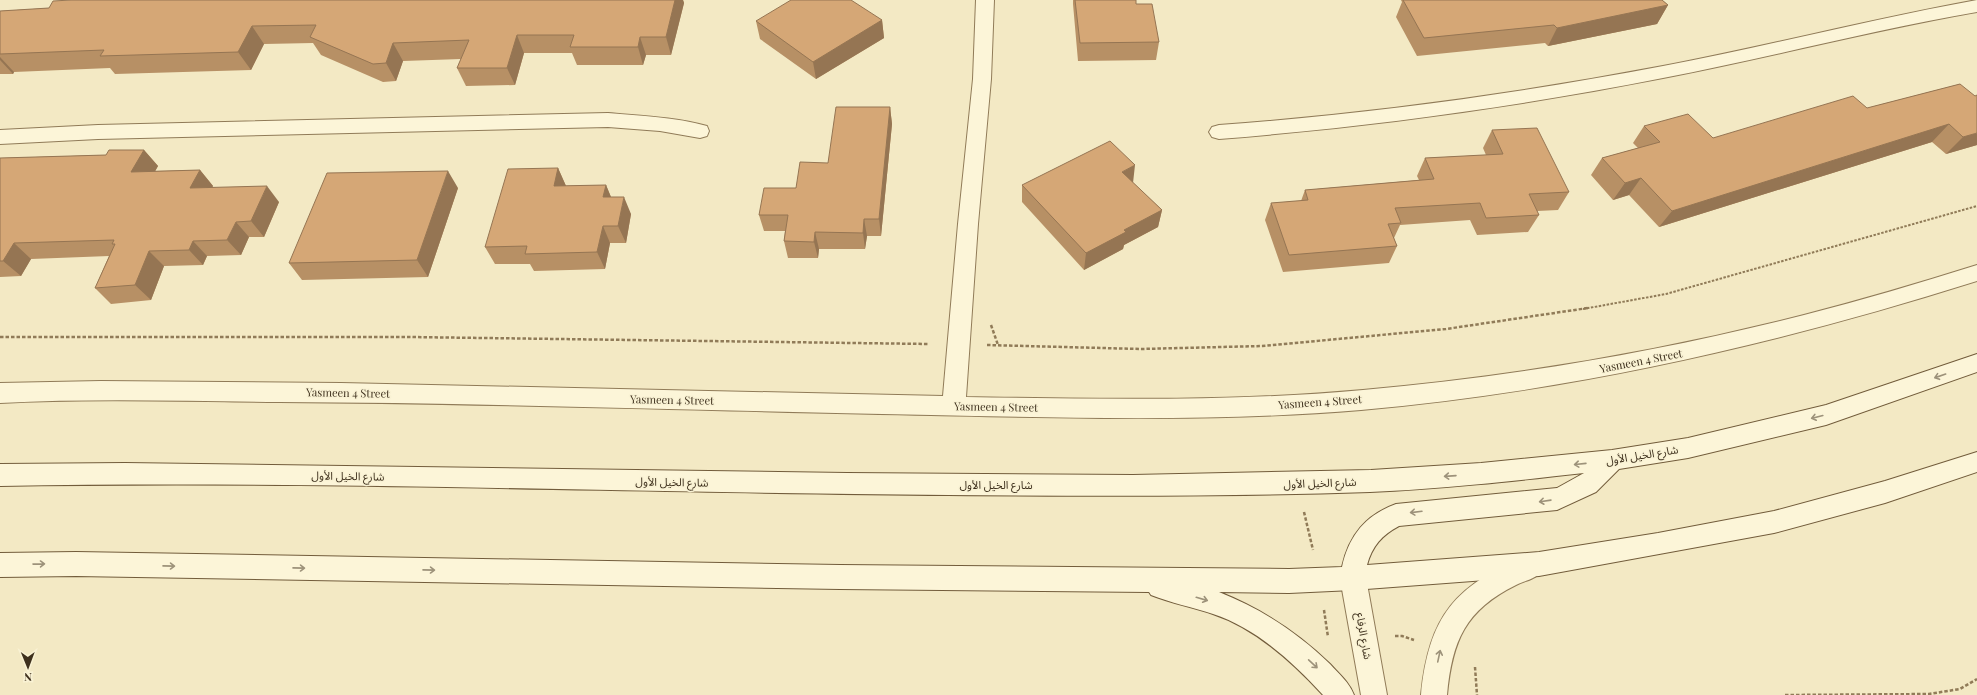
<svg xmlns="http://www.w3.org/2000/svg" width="1977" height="695" font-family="'Playfair Display','Noto Sans Arabic',serif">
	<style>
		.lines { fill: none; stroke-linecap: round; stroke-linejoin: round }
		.street-casing { stroke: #907b58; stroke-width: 2 }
		.secondary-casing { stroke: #725c3b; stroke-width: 2 }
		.path-far1 { stroke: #907b58; stroke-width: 2; stroke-dasharray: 2.5 1.5; stroke-linecap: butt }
		.path { stroke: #907b58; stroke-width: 2.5; stroke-dasharray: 3.5 2; stroke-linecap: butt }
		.street { fill: #fcf5d8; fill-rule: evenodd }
		.secondary { fill: #fcf5d8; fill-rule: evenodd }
		.wall { fill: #b79065 }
		.shaded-wall { fill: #957553 }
		.building { fill: #d5a776; stroke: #957553 }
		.oneway { stroke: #9d927a }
		.labels { text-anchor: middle; stroke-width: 3; stroke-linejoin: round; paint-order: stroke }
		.street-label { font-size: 11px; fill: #3e301d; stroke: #f9f2d4 }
	</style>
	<rect width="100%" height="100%" fill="#f3e9c4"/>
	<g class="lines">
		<g class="street-casing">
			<path id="street" d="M 976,0 L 994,0 L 991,79 L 978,224 L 966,397 C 1098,399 1231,402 1363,390 C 1511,377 1659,352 1804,315 C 1862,300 1920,283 1977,265 L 1977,281 C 1775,345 1573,391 1361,410 C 1218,422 1073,418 931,415 C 714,411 497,403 280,402 C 187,401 93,398 0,403 L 0,383 L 101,381 L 341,383 L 943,396 L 958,224 L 973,79 Z
				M 1977,0 L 1977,12 C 1872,30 1768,58 1663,78 C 1516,107 1368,127 1219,139 L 1212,137 L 1209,132 L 1212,127 L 1219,125 C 1368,114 1516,94 1663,66 C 1768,46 1872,19 1977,0 Z
				M 608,113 C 641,116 675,117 707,126 L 709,131 L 707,136 L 700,138 L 660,131 L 608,127 L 98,139 L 0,144 L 0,130 L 98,125 Z
				M 1530,555 L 1539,559 L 1543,567 C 1537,580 1528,579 1516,585 C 1465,610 1452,641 1447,695 L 1421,695 C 1429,615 1456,584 1530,555 Z
				M 1353,566 L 1362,570 L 1366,578 L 1387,695 L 1361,695 L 1340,578 L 1344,570 Z"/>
		</g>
		<g class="secondary-casing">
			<path id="secondary" d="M 1977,354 L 1977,372 L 1826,425 L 1688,458 L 1619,469 L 1596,492 L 1557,510 L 1399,526 C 1382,535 1372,546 1367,565 L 1539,552 L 1658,533 L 1774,511 L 1885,481 L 1977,452 L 1977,472 L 1885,503 L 1774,533 L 1539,576 L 1353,590 L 1289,593 L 1219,592 C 1262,609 1297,632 1330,664 C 1339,674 1349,682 1354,695 L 1323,695 C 1293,662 1256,628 1213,614 C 1192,607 1171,603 1151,595 L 1149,592 L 840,589 L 76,576 L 0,577 L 0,553 L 76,552 L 840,565 L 1289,569 L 1342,567 C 1349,535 1366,515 1396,504 L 1557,488 L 1584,473 C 1513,481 1441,489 1370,492 C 1229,497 1088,496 948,495 C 632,493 316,480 0,486 L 0,464 L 125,463 L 847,473 L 1133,475 L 1371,470 L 1481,463 L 1612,450 L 1688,438 L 1826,405 Z"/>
		</g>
		<path class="path-far1" d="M 1583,309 L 1666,294 L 1977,206"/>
		<path class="path" d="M 991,325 L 998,345
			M 0,337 L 410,337 L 928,344
			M 987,345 L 1141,349 L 1262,346 L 1446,329 L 1588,308
			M 1304,512 L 1313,550
			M 1324,610 L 1328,637
			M 1395,636 L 1402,636 L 1414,640
			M 1475,667 L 1477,695
			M 1785,695 L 1929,694 L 1960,689 L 1977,679"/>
		<use href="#street" class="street"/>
		<use href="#secondary" class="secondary"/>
	</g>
	<path class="wall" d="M 71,0 L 683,0 L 684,3 L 671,55 L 646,55 L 643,65 L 577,65 L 572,53 L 524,53 L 515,85 L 466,86 L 457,68 L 461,59 L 403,61 L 396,81 L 383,82 L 321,55 L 313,43 L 264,44 L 251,70 L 115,74 L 110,68 L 14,72 L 13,74 L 0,74 L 0,11 L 49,8 Z
		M 1073,0 L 1136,0 L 1136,4 L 1159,42 L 1156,60 L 1078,61 L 1073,4 Z
		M 1401,0 L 1662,0 L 1668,5 L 1657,24 L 1548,46 L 1545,43 L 1417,56 L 1396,17 L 1402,2 Z
		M 882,20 L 884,38 L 816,79 L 760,39 L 756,21 Z
		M 1960,84 L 1977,145 L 1946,154 L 1932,142 L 1659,227 L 1629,195 L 1613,200 L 1591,175 L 1602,158 L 1638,148 L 1633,143 L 1644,126 L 1713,138 L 1867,108 Z
		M 890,107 L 892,124 L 881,236 L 867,236 L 865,249 L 819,249 L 818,258 L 788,258 L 784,241 L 785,231 L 764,231 L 759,215 L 796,188 L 828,163 Z
		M 1492,130 L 1569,192 L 1558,210 L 1537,211 L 1539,215 L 1528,232 L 1477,235 L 1470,220 L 1400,225 L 1394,238 L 1397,246 L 1389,263 L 1283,272 L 1265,220 L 1271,203 L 1301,201 L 1305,190 L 1419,180 L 1417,176 L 1425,158 L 1486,155 L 1483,148 Z
		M 144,150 L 158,166 L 155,171 L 200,170 L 213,186 L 212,187 L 279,202 L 264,237 L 249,237 L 241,255 L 207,256 L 203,265 L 164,266 L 151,300 L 111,304 L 95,288 L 109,256 L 31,259 L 21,276 L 0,277 L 0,158 L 106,155 Z
		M 558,168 L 566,186 L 606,185 L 611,197 L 631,214 L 626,243 L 610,243 L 605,269 L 534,271 L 530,264 L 495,264 L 485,247 Z
		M 1133,183 L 1162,210 L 1158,227 L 1124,245 L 1123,249 L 1084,270 L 1022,202 L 1022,185 Z
		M 458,188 L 428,277 L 302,280 L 289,263 Z"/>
	<path class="shaded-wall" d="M 675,0 L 683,0 L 684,3 L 671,55 L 666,37 Z
		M 1668,5 L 1657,24 L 1548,46 L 1557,28 Z
		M 882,20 L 884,38 L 816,79 L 813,62 Z
		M 252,26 L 264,44 L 251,70 L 238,52 Z
		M 517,35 L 524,53 L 515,85 L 507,68 Z
		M 640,37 L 646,55 L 643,65 L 638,47 Z
		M 393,43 L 403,61 L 396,81 L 386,63 Z
		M 0,57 L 14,72 L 13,74 L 0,60 Z
		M 890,107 L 892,124 L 881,236 L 879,219 Z
		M 1949,124 L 1932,142 L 1659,227 L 1672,211 Z
		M 1977,133 L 1977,145 L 1946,154 L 1963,137 Z
		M 144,150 L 158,166 L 146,188 L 131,172 Z
		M 1135,165 L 1133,183 L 1122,172 Z
		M 558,168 L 566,186 L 554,186 Z
		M 200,170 L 213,186 L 204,204 L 190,188 Z
		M 448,171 L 458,188 L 428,277 L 417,260 Z
		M 1641,178 L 1629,195 L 1613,200 L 1625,183 Z
		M 606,185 L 613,202 L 603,197 Z
		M 267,186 L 279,202 L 264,237 L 251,221 Z
		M 624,197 L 631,214 L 626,243 L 618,226 Z
		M 1162,210 L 1158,227 L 1124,245 L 1123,249 L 1084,270 L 1086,253 L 1124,230 Z
		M 864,219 L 867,236 L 865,249 L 863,233 Z
		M 236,222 L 249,237 L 241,255 L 227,240 Z
		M 603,226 L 610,243 L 605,269 L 597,252 Z
		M 815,232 L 819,249 L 818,258 L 814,242 Z
		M 193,241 L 207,256 L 203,265 L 189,250 Z
		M 14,243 L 31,259 L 21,276 L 3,261 Z
		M 149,251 L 164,266 L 151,300 L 135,285 Z"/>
	<path class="building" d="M 71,0 L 675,0 L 666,37 L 640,37 L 638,47 L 570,47 L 574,35 L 517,35 L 507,68 L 457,68 L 469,40 L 393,43 L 386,63 L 373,64 L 310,37 L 316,25 L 252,26 L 238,52 L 100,56 L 104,50 L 0,54 L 0,11 L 49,8 L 53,1 Z
		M 791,0 L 851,0 L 882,20 L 813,62 L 756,21 Z
		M 1075,0 L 1136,0 L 1136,4 L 1152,4 L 1159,42 L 1080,43 Z
		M 1403,0 L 1662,0 L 1668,5 L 1557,28 L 1554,25 L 1424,38 Z
		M 1960,84 L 1975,96 L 1977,95 L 1977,133 L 1963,137 L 1949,124 L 1672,211 L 1641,178 L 1625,183 L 1602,158 L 1660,142 L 1644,126 L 1688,114 L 1713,138 L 1853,96 L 1867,108 Z
		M 836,107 L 890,107 L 879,219 L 864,219 L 863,233 L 815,232 L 814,242 L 784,241 L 788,215 L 759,215 L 764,188 L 796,188 L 800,162 L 828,163 Z
		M 1537,128 L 1569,192 L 1529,194 L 1539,215 L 1486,218 L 1480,203 L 1395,208 L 1401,223 L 1388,224 L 1397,246 L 1289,255 L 1271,203 L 1308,200 L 1305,190 L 1434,179 L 1425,158 L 1503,154 L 1492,130 Z
		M 1110,141 L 1135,165 L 1122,172 L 1162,210 L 1124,230 L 1126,232 L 1086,253 L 1022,185 Z
		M 109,150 L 144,150 L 131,172 L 200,170 L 190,188 L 267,186 L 251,221 L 236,222 L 227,240 L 193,241 L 189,250 L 149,251 L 135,285 L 95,288 L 115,244 L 112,244 L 114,240 L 14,243 L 3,261 L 0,261 L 0,158 L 106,155 Z
		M 558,168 L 554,186 L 606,185 L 603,197 L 624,197 L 618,226 L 603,226 L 597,252 L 525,254 L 527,246 L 485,247 L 508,169 Z
		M 448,171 L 417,260 L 289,263 L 327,173 Z"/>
	<defs><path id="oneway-shaft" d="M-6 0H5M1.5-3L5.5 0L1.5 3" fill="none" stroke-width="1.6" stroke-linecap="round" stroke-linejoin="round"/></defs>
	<g class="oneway">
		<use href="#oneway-shaft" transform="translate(1940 376) rotate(161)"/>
		<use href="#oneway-shaft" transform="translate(1817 417) rotate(166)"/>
		<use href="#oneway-shaft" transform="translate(1580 464) rotate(174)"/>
		<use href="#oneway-shaft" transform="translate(1450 476) rotate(176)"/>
		<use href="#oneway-shaft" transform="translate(1545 501) rotate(172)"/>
		<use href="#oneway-shaft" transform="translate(1416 512) rotate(173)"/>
		<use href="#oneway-shaft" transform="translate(39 564) rotate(-1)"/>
		<use href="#oneway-shaft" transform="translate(169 566) rotate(1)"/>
		<use href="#oneway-shaft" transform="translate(299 568) rotate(1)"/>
		<use href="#oneway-shaft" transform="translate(429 570) rotate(1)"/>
		<use href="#oneway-shaft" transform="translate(1202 599) rotate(16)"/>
		<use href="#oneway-shaft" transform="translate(1439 656) rotate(-78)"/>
		<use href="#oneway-shaft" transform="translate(1313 664) rotate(43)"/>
	</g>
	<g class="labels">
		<g class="street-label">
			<text transform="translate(1641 361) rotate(-11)" y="4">Yasmeen 4 Street</text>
			<text transform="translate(348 393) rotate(1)" y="4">Yasmeen 4 Street</text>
			<text transform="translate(672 400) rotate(1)" y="4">Yasmeen 4 Street</text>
			<text transform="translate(1320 402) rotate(-4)" y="4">Yasmeen 4 Street</text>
			<text transform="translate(996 407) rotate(1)" y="4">Yasmeen 4 Street</text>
			<text transform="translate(1642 455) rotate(-9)" y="4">شارع الخيل الأول</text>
			<text transform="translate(348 476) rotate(1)" y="4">شارع الخيل الأول</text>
			<text transform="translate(672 482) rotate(1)" y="4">شارع الخيل الأول</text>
			<text transform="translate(1320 483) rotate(-2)" y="4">شارع الخيل الأول</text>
			<text x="996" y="489">شارع الخيل الأول</text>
			<text transform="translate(1364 636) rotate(80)" y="4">شارع الرفاع</text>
		</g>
	</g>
	<g transform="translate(28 667) rotate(179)" stroke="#f9f2d4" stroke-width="3" paint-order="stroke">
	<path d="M0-3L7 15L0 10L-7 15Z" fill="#3e301d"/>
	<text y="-6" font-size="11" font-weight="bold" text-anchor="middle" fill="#3e301d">N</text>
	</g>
</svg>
